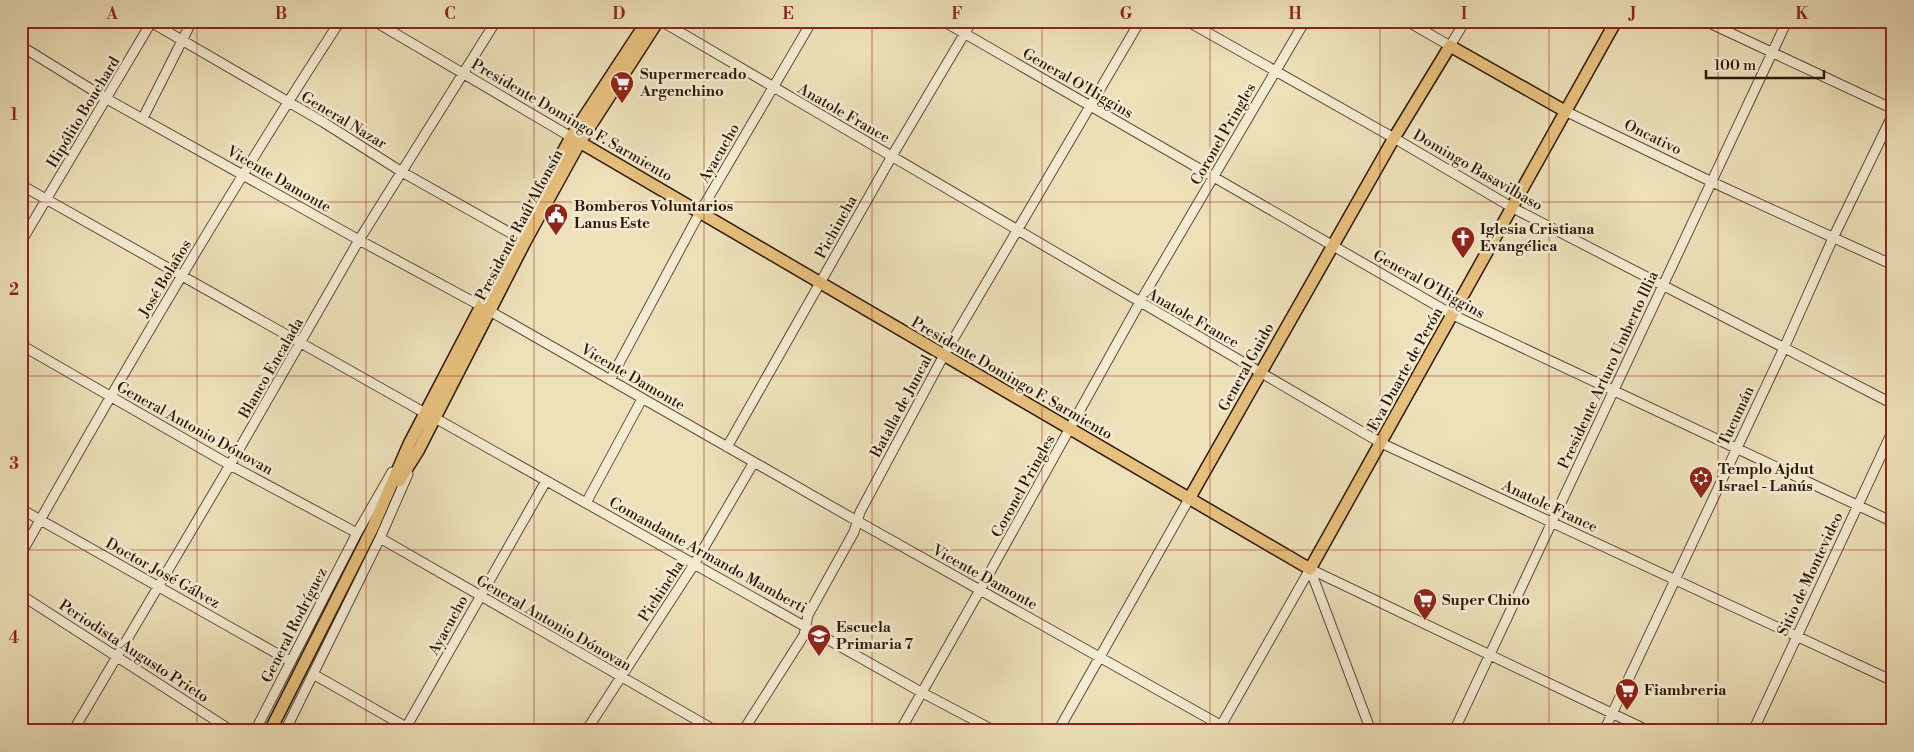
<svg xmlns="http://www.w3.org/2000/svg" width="1914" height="752" font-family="'Libre Bodoni',serif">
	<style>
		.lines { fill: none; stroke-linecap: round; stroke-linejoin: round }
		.minor-casing { stroke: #5d4a37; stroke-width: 11 }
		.major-casing { stroke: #2d180b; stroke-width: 14 }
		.minor { stroke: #f4ecd2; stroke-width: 9 }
		.major { stroke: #e7c07d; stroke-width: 11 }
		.grid { fill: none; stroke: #8f2418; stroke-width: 1; stroke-opacity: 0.55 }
		.labels { text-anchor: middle; stroke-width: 5; stroke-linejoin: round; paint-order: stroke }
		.poi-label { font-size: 15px; font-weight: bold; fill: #2d180b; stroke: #f4ecd2; text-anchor: start }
		.street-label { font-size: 15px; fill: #2d180b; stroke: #f4ecd2 }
		.neatline { fill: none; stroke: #8f2418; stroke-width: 2 }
		.grid-label { font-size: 16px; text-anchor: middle; font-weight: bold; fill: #8f2418 }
	</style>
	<rect width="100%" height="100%" fill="#eee1ba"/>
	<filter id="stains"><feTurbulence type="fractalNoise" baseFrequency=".004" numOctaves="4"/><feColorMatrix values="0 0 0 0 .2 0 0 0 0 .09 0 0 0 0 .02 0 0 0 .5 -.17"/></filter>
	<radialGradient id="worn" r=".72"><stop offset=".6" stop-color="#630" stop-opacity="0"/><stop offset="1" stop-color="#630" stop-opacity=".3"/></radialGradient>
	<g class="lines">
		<g class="minor-casing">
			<path id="minor" d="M 149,21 L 323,122 L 402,172 L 521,239
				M 374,21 L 571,137
				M 661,21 L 1381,443 L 1893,681
				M 943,21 L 1453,315 L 1893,522
				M 1187,21 L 1394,138 L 1513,208 L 1893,404
				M 1407,21 L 1450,46 L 1465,21
				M 1705,21 L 1893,109
				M 21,46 L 107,99 L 359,240 L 481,306 L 857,521 L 1231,731
				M 1565,111 L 1712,182 L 1893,265
				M 143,118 L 192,21
				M 21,185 L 425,413
				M 21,242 L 152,21
				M 21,345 L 230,465 L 357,533
				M 610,380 L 700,212 L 812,21
				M 435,418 L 921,692 L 995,731
				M 727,447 L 892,156 L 972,21
				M 586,503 L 642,399
				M 21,509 L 290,661
				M 380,538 L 716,731
				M 21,554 C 122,374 227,195 340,21
				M 1310,569 L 1649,731
				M 1310,569 L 1371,731
				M 21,595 L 232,731
				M 313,674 L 413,731
				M 73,731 L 230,465 L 359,240 L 496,21
				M 255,731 L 357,533 L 392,472
				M 285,731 L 380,538 L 408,474
				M 404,731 L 546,481
				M 586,731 L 695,563 L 754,462
				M 743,731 L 804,635 L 808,615 L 854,532 L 860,512 L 944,355 L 1140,21
				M 900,731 L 980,590 L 1140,302 L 1305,21
				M 1058,731 L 1189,499
				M 1218,731 L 1310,569
				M 1454,731 L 1787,21
				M 1604,731 L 1784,348 L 1833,238 L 1893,114
				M 1753,731 L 1893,430"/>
		</g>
		<g class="major-casing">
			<path id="major" d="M 571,137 L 1310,569 L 1616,21
				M 399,481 L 418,451 L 525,242 L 580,142 L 658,21
				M 1189,499 L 1394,138 L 1450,46 L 1565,111
				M 270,731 L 373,527 L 409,444 L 517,237 L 571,137 L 647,21"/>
		</g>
		<use href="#minor" class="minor"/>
		<use href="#major" class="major"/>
	</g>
	<path class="grid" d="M 197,21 L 197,731M 366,21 L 366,731M 534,21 L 534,731M 704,21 L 704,731M 872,21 L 872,731M 1042,21 L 1042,731M 1210,21 L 1210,731M 1380,21 L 1380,731M 1549,21 L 1549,731M 1718,21 L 1718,731M 21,202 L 1893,202M 21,376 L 1893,376M 21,550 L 1893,550"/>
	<defs>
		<g id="supermarket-pin" transform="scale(1.25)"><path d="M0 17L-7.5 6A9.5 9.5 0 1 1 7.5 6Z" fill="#8f2418" stroke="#f4ecd2"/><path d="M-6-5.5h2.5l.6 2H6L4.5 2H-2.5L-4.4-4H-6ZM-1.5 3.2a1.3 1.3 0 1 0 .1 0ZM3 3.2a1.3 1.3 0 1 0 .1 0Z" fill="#fff"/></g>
		<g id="civic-pin" transform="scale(1.25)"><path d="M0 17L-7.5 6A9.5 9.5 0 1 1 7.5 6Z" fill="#8f2418" stroke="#f4ecd2"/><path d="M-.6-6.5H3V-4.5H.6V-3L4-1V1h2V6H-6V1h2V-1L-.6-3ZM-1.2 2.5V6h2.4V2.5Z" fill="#fff"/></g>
		<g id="church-pin" transform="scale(1.25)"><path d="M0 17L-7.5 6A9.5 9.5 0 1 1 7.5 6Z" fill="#8f2418" stroke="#f4ecd2"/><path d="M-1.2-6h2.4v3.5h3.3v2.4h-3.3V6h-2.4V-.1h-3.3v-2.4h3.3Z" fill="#fff"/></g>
		<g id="synagogue-pin" transform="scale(1.25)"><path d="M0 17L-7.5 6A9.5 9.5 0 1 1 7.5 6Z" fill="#8f2418" stroke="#f4ecd2"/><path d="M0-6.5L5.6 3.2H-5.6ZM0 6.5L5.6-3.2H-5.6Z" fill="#fff"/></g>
		<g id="school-pin" transform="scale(1.25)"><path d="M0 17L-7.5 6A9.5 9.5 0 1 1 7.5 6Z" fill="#8f2418" stroke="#f4ecd2"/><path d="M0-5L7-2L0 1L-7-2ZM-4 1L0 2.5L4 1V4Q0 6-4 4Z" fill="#fff"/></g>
	</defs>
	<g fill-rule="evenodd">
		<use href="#supermarket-pin" x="622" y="83"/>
		<use href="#civic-pin" x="556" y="215"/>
		<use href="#church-pin" x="1463" y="238"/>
		<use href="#synagogue-pin" x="1701" y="478"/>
		<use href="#supermarket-pin" x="1425" y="600"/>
		<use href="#school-pin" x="819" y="636"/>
		<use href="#supermarket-pin" x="1627" y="690"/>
	</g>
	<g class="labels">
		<g class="poi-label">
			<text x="640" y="79">Supermercado<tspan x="640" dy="17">Argenchino</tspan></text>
			<text x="574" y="211">Bomberos Voluntarios<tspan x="574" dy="17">Lanus Este</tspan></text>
			<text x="1480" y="234">Iglesia Cristiana<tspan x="1480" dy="17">Evangélica</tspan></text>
			<text x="1718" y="474">Templo Ajdut<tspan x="1718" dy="17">Israel - Lanús</tspan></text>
			<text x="1442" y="605">Super Chino</text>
			<text x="836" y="632">Escuela<tspan x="836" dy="17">Primaria 7</tspan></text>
			<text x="1644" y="695">Fiambreria</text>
		</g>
		<g class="street-label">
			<text transform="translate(1078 83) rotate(30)" y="5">General O'Higgins</text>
			<text transform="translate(83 112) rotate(-59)" y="5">Hipólito Bouchard</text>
			<text transform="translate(844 113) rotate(30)" y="5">Anatole France</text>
			<text transform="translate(344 120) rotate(31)" y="5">General Nazar</text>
			<text transform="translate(572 120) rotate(30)" y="5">Presidente Domingo F. Sarmiento</text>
			<text transform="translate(1223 134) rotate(-60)" y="5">Coronel Pringles</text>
			<text transform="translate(1653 137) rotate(26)" y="5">Oncativo</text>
			<text transform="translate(719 153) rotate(-60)" y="5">Ayacucho</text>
			<text transform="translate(1478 170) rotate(30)" y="5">Domingo Basavilbaso</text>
			<text transform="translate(279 179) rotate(30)" y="5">Vicente Damonte</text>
			<text transform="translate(519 225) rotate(-62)" y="5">Presidente Raúl Alfonsín</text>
			<text transform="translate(836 227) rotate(-61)" y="5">Pichincha</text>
			<text transform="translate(165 278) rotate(-59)" y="5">José Bolaños</text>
			<text transform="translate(1429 284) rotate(29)" y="5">General O'Higgins</text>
			<text transform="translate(1193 318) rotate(30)" y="5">Anatole France</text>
			<text transform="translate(1246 367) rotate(-61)" y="5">General Guido</text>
			<text transform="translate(271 368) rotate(-60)" y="5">Blanco Encalada</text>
			<text transform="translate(1405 369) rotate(-61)" y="5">Eva Duarte de Perón</text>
			<text transform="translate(1608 370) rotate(-65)" y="5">Presidente Arturo Umberto Illia</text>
			<text transform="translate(633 377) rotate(30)" y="5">Vicente Damonte</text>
			<text transform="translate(1012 378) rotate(30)" y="5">Presidente Domingo F. Sarmiento</text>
			<text transform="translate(901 406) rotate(-62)" y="5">Batalla de Juncal</text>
			<text transform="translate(1736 416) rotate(-65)" y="5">Tucumán</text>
			<text transform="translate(195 428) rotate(29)" y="5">General Antonio Dónovan</text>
			<text transform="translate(1023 486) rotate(-61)" y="5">Coronel Pringles</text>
			<text transform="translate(1550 506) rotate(25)" y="5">Anatole France</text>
			<text transform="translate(708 555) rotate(29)" y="5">Comandante Armando Mamberti</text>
			<text transform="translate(163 573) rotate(29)" y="5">Doctor José Gálvez</text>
			<text transform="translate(1810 574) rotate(-65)" y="5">Sitio de Montevideo</text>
			<text transform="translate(985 577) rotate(29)" y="5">Vicente Damonte</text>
			<text transform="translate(661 591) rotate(-57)" y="5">Pichincha</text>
			<text transform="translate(554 623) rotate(30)" y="5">General Antonio Dónovan</text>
			<text transform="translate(294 625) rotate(-63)" y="5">General Rodríguez</text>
			<text transform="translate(448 625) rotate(-61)" y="5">Ayacucho</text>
			<text transform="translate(134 651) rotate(33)" y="5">Periodista Augusto Prieto</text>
		</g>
	</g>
	<rect width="1914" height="752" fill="none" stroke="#eee1ba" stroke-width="55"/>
	<path d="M1706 70v8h118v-8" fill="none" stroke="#2d180b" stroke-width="2.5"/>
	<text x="1714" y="70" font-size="15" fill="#2d180b" stroke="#f4ecd2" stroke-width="4" paint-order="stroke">100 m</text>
	<rect x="28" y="28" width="1858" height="696" class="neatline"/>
	<g class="grid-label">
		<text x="112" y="19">A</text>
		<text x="281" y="19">B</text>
		<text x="450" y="19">C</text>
		<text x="619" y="19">D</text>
		<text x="788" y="19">E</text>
		<text x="957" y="19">F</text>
		<text x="1126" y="19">G</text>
		<text x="1295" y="19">H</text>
		<text x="1464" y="19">I</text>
		<text x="1633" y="19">J</text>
		<text x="1802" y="19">K</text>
		<text x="14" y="120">1</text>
		<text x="14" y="295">2</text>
		<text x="14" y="469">3</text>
		<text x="14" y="643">4</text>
	</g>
	<rect width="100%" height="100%" filter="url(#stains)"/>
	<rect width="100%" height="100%" fill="url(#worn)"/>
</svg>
